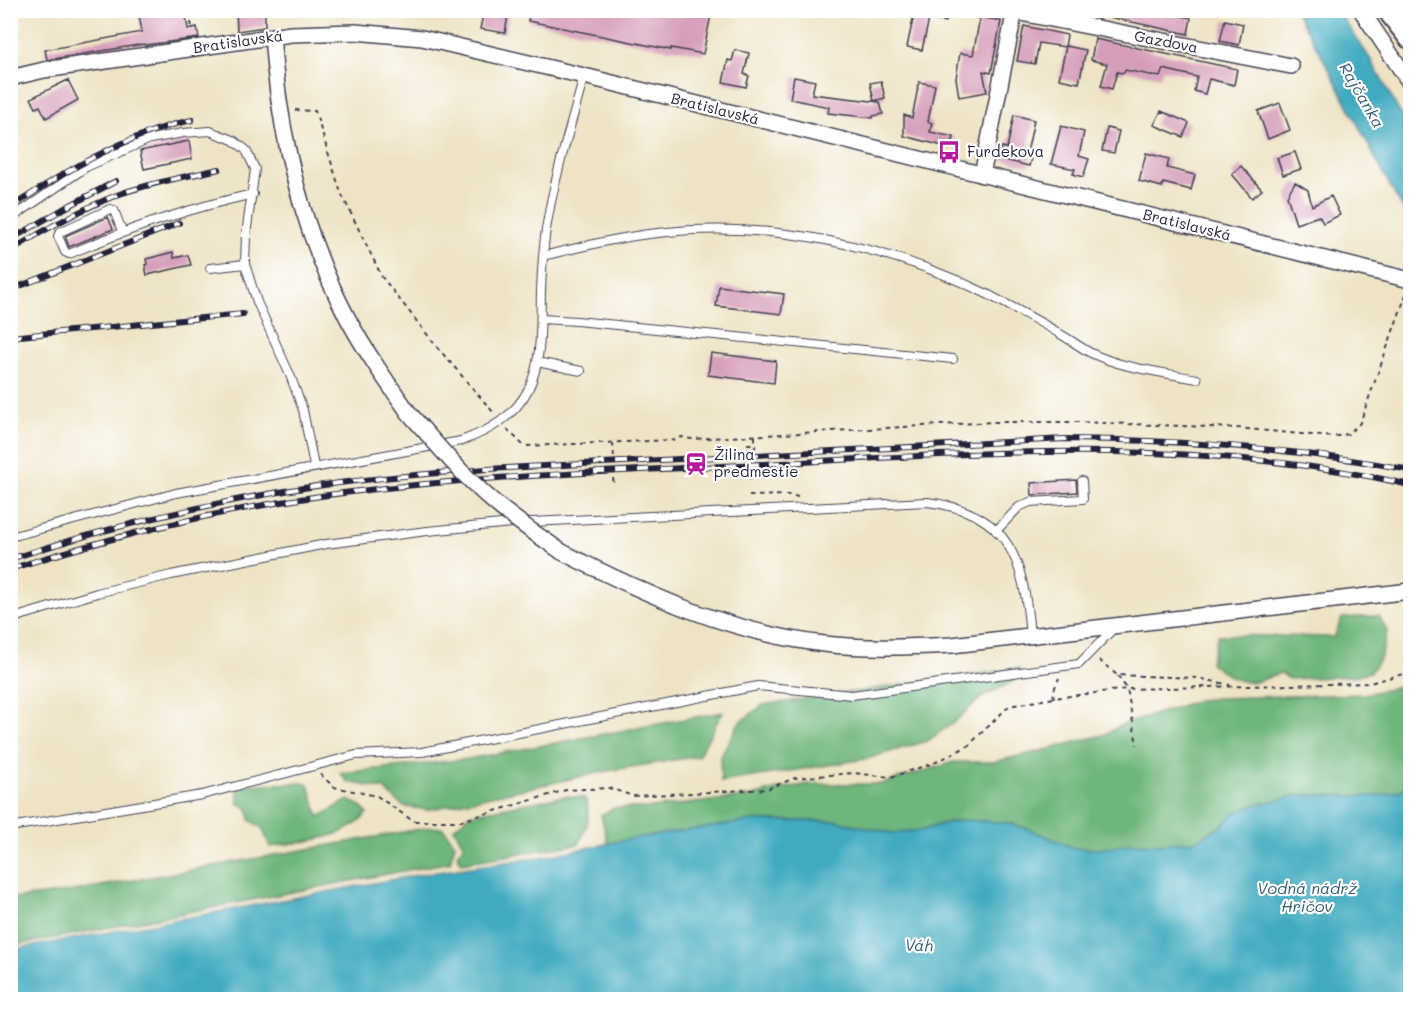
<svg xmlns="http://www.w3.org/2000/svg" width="1421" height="1010" font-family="Mali,sans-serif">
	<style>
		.forest { fill: #6eb67c; stroke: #486c5c; stroke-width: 1.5 }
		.water { fill: #3faabf; stroke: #30667d; stroke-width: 1.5 }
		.building { fill: #d69dba }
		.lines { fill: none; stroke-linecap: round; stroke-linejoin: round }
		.lane-casing { stroke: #413f50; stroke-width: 10 }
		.street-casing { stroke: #413f50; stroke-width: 18 }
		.primary-casing { stroke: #413f50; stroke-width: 26 }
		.path { stroke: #413f50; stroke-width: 2; stroke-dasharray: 4.5 4.5; stroke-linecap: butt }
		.lane { stroke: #fff; stroke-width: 8 }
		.street { stroke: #fff; stroke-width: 15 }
		.primary { stroke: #fff; stroke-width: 22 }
		.rail-casing { stroke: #22223b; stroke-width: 6 }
		.rail { stroke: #fff; stroke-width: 4; stroke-dasharray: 11; stroke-linecap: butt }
		.street-bridge-casing { stroke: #413f50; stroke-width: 18; stroke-linecap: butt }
		.street-bridge { stroke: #fff; stroke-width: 15 }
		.labels { text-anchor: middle; stroke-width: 4.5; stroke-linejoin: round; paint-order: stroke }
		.street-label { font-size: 15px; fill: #22223b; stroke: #fff }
		.poi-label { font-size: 15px; fill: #22223b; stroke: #fff; text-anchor: start }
		.water-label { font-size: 16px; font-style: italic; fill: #2f5f76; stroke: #fff }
	</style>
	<rect width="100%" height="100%" fill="#fff"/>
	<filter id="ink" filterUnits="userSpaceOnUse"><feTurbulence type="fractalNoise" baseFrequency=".0167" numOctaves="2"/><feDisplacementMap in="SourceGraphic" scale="12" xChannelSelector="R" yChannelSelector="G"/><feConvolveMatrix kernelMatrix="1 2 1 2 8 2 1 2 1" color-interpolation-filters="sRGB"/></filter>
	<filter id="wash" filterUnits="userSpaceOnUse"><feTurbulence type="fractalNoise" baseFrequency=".008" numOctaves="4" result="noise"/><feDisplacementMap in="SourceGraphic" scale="24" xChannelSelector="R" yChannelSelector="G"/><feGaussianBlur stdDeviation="1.35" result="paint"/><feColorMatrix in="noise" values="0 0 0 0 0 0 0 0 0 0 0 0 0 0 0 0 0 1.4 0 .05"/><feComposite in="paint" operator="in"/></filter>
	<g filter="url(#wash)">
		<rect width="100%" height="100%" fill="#eee3c5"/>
		<path class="forest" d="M 1379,616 L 1387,631 L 1381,657 L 1370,672 L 1354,676 L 1289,679 L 1281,673 C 1273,675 1266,679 1258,681 C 1242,687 1222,672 1210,663 L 1218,635 L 1334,637 L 1342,618 Z
			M 1020,668 L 1014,681 L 982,697 L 952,724 L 927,741 L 866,759 L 721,782 L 720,757 L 739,723 L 763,705 Z
			M 1410,685 L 1410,785 L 1399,791 L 1378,796 L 1300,795 L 1234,813 L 1222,826 L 1194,841 L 1158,844 L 1129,843 L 1100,849 L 1074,848 L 1031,830 L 1008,823 L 966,820 L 945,823 L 923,830 L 892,833 L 837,821 L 751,821 L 608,844 L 601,815 L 614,808 L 652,808 L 753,796 L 774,790 L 809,784 L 881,784 L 954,762 L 994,762 L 1045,750 L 1103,735 L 1122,725 L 1199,700 L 1218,698 L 1365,694 Z
			M 723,712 L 698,756 L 607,771 L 427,810 L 403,806 L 384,789 L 348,782 L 340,773 L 468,759 Z
			M 308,783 L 319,817 L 348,800 L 359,805 L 367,813 C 348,840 301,841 270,847 L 262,828 L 250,820 L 248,808 L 238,803 L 238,785 Z
			M 565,796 L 585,798 C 592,817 587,826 579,844 L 461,863 L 457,854 L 464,846 L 454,828 L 470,814 Z
			M 431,827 L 443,828 L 455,844 L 450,862 L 11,946 L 11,899 L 68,892 Z"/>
		<path class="water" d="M 1295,11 L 1338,11 L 1371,60 L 1399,111 L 1410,128 L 1410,221 C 1369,153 1338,78 1295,11 Z
			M 1410,785 L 1410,999 L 11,999 L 11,950 L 423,874 L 547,856 L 635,838 L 751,821 L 837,821 L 892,833 L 923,830 L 945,823 L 966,820 L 1008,823 L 1031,830 L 1074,848 L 1100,849 L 1129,843 L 1158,844 L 1194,841 L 1222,826 L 1234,813 L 1254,805 L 1300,795 L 1378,796 L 1399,791 Z"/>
		<g id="blocks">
			<path class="building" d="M 138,10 L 185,10 L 188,29 L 197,27 L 199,38 L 145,45 L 144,44 L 47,60 L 45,50 L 142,32 Z
				M 236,10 L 265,10 L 265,27 L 237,31 Z
				M 484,10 L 509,10 L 505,33 L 480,29 Z
				M 530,10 L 712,10 L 703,54 L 671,48 L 671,50 L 528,21 Z
				M 915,10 L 948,10 L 946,22 L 929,19 L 922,50 L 907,47 Z
				M 1100,10 L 1154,10 L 1191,18 L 1188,34 L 1099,15 Z
				M 980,17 L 1001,21 L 991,73 L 983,71 L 987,92 L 959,97 L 956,78 L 960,53 L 973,55 Z
				M 1225,20 L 1243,24 L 1239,45 L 1220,41 Z
				M 1024,26 L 1067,35 L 1065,47 L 1039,43 L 1035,64 L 1017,61 Z
				M 1095,39 L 1237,69 L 1234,85 L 1209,79 L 1205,94 L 1194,91 L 1197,77 L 1163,69 L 1160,77 L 1125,70 L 1124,73 L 1117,72 L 1112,89 L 1101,86 L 1107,64 L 1091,60 Z
				M 1066,46 L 1086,50 L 1079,83 L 1059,79 Z
				M 735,50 L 749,53 L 744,74 L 749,76 L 746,87 L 723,82 L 728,60 L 732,61 Z
				M 794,77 L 815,81 L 812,94 L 880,102 L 883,114 L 873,116 L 873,118 L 828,113 L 829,107 L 790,99 Z
				M 68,80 L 78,100 L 46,118 L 40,106 L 36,108 L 31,98 Z
				M 881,81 L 885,98 L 874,101 L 870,83 Z
				M 919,82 L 935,85 L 928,122 L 932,123 L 930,132 L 954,137 L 951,148 L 904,136 L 904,115 L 912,118 Z
				M 1280,103 L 1290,130 L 1268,139 L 1258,111 Z
				M 1161,111 L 1189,123 L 1183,137 L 1154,125 Z
				M 1014,115 L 1034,120 L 1027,153 L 1032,154 L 1029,166 L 999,159 L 1002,147 L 1007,148 Z
				M 1061,126 L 1084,132 L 1079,156 L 1089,159 L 1083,177 L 1073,174 L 1075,169 L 1051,164 Z
				M 1107,128 L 1119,131 L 1114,153 L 1102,151 Z
				M 189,141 L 192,159 L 144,169 L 140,151 Z
				M 1295,152 L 1301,169 L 1283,175 L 1277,158 Z
				M 1146,153 L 1169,159 L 1167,168 L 1195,175 L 1191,190 L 1163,183 L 1162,187 L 1139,181 Z
				M 1241,166 L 1262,190 L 1252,198 L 1232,174 Z
				M 1295,182 L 1308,190 L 1312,206 L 1331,196 L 1340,215 L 1323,223 L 1319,216 L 1296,224 L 1287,196 Z
				M 108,217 L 113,229 L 69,247 L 65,236 Z
				M 173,252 L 174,258 L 188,255 L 191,265 L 147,275 L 145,265 L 147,264 L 146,259 Z
				M 719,286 L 784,294 L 781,314 L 716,306 Z
				M 711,353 L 776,361 L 774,383 L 708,375 Z
				M 1076,480 L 1077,492 L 1032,495 L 1031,483 Z"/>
		</g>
	</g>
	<g filter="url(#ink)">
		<use href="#blocks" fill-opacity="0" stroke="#413f50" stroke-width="1.5"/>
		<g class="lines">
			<g class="lane-casing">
				<path id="lane" d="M 10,219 L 86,167 L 150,139 L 183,133 L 210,131 L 233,140 L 246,150 L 255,169 L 246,235 L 245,264 L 257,302 L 290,375 L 303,410 L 314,466
					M 122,231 L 114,210 L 110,209 L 60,232 L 58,236 L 65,252 L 69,254 C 128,229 190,208 253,194
					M 543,256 C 581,247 619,237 658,233 C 768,220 886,245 985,293 C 1010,306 1036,319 1060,334 C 1071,340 1081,348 1091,353 C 1124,369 1162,372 1197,379
					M 210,268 L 245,264
					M 541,319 L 577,321 L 953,359
					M 537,362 L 581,371
					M 996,531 L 1019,507 L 1030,502 L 1083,499 L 1082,481
					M 10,537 L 176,493 L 461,441 C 489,431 514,417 528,390 C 543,360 540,323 541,291 C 542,267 543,242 548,218 C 556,170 572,123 584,76
					M 10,619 L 97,593 L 171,575 L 326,544 L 427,531 L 512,523 L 927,502 C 1011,512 1024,561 1030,636
					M 10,827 L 202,795 L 356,755 L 422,752 L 758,686 L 852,695 L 1079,664 L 1114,628"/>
			</g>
			<g class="street-casing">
				<path id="street" d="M 1006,10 L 1291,66
					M 1361,10 L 1410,83
					M 272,36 C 279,133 302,231 347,317 C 365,351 387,382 409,413
					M 10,78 L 44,70 L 291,34 L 355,32 L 422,38 L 584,76 L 1410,280
					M 982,175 L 1015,10
					M 562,552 C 645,594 730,633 824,644 C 867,649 910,647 952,645 L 1410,591"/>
			</g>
			<g class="primary-casing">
				<path id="primary" d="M 1389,10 L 1410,37"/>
			</g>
			<path class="path" d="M 191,22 L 192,28
				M 295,110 L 315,111 L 341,193 L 382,277 L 437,347 L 494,413
				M 507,429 L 524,446 L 674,440 L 682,437 L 691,439 L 995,422 L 1076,422 L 1237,428 L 1333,437 L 1348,434 L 1360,423 L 1407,292
				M 755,436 L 755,450
				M 613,443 L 614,458
				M 747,444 L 755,444
				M 613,478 L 614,485
				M 748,478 L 758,478 L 758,470
				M 749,496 L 789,495 L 798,497
				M 1099,660 L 1117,675 L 1198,678 L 1230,685
				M 1118,676 L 1127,689 L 1137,745
				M 1054,698 L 1053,692 L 1059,678
				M 320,774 L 334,787 L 377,796 L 413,821 L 461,821 L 566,790 L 609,788 L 633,796 L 767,789 L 795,778 L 853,773 L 891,777 L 934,763 L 968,746 L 1009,706 L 1054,698 L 1127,689 L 1370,683 L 1410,672"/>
			<use href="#lane" class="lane"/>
			<use href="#street" class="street"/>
			<use href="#primary" class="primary"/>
			<g class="rail-casing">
				<path id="rail" d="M 10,208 C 65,171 127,134 192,120
					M 10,240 L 63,209 L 116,181
					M 10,251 C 44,230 79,210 117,195 C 149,183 185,177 219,169
					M 10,290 L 179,223
					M 10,337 L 243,314
					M 10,559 C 105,528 200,505 297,489 C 360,479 424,474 487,469 L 1065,439 C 1182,440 1296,448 1410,470
					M 10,569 C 105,539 202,514 300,499 C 459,475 621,472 781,463 C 992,452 1203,437 1410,485"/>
			</g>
			<use href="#rail" class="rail"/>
			<g class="street-bridge-casing">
				<path id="street-bridge" d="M 409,413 C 436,444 463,476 495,503 C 516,521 539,536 562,552"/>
			</g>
			<use href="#street-bridge" class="street-bridge"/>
		</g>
	</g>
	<defs>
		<g id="bus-bare" transform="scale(1.8)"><path d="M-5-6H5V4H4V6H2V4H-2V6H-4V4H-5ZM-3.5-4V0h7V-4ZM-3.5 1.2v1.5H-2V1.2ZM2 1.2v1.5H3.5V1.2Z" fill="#b5179e" stroke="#fff" stroke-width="2.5" paint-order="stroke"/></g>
		<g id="station-bare" transform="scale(1.8)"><path d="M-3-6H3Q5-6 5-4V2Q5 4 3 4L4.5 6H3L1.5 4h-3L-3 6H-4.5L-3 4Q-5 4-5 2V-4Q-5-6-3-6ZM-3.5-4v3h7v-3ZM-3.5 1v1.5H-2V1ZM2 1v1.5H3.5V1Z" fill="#b5179e" stroke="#fff" stroke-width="2.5" paint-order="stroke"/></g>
	</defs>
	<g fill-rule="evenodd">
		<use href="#bus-bare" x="949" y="152"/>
		<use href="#station-bare" x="696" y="464"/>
	</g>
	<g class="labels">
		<g class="street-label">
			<text transform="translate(238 42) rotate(-8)" y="5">Bratislavská</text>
			<text transform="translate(1166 42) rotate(11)" y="5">Gazdova</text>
			<text transform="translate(715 109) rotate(14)" y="5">Bratislavská</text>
			<text transform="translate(1187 225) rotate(14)" y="5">Bratislavská</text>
		</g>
		<g class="poi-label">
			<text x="967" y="157">Furdekova</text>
			<text x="714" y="460">Žilina<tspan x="714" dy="17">predmestie</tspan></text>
		</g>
		<g class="water-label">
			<text transform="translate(1362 95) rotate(60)" y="6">Rajčanka</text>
			<text x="1307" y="894">Vodná nádrž<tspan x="1307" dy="18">Hričov</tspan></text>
			<text transform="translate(919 945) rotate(2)" y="6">Váh</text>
		</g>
	</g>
	<rect width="1421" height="1010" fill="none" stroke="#fff" stroke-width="36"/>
</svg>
